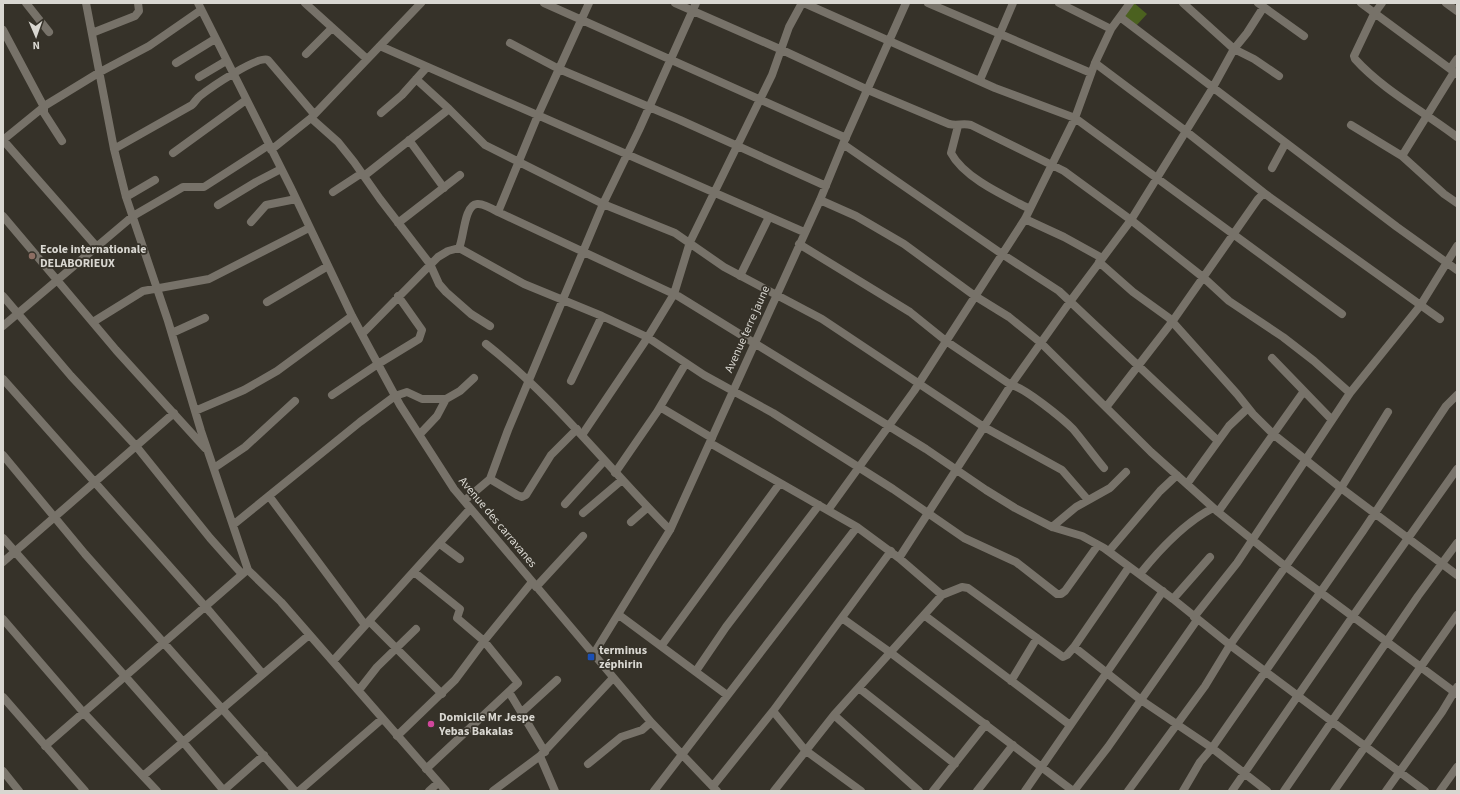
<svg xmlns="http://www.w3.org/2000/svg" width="1460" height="794" font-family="'Source Sans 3',sans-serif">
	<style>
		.forest { fill: #4b611f }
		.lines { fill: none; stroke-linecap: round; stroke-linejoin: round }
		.minor { stroke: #777269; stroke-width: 8 }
		.education-dot { fill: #8d6e63; stroke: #363229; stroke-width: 1.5 }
		.transit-dot { fill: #1a4fb4; stroke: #363229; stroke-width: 1.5 }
		.hotel-dot { fill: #d1479c; stroke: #363229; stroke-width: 1.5 }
		.labels { text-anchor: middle; stroke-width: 3.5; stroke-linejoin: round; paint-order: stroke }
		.poi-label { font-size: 12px; font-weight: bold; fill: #d9d7d1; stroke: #363229; text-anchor: start }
		.street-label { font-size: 12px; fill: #d9d7d1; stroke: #363229 }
	</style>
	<rect width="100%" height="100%" fill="#363229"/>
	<path class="forest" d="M 1134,3 L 1147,14 L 1135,27 L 1122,15 Z"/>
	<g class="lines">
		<path class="minor" d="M 26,3 L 49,32
			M 86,3 L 114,149 L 126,197 L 168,321 L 201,431 L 248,570 L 281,602 L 446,791
			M 198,3 L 291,188 L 352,316 L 400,405 L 454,489 L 651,722 L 717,791
			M 305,3 L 367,59
			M 544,3 L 846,138
			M 675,3 L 782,50 L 868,90 L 949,124 C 957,126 963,123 971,125 L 1064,171 L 1131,220 L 1204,278 L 1229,301 L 1283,337 L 1314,361 L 1350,393
			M 804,3 L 995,88 L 1075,118 L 1342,314
			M 928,3 L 1091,73
			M 1059,3 L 1111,29
			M 1183,3 L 1234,49 L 1254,59 L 1279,76
			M 1258,3 L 1304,36
			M 1361,3 L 1457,74
			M 1382,3 L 1374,14 L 1354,56 L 1355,59 C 1383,90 1423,111 1457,137
			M 1446,3 L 1457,11
			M 1120,17 L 1397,227 L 1457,270
			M 3,30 L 44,107 L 44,113 L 62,141
			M 92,33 L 135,16 L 139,11 L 138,3
			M 510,43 L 559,69 L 680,120 L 826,186
			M 380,46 L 804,232
			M 306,54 L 332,28
			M 176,63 L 215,39
			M 1095,63 L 1183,129 L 1264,193 L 1440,319
			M 1450,69 L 1457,59
			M 199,77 L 226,61
			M 416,79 L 449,109 L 485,145 L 603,204 L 675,233 L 724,267 L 822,319 L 984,427 L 1062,470 L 1088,500
			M 980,80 L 1013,3
			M 381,113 L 402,95 L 427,67
			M 311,118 L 338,142 L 354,162 L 380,199 L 430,264 L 439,284 L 446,292 L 471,314 L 490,326
			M 1351,125 L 1402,156 L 1444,194 L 1457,203
			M 958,126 L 951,153 C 964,178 1005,196 1030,209
			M 3,140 L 46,105 L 100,72 L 149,46 L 201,10
			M 3,140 L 96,246
			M 409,140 L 444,188
			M 843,144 L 1002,254 L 1059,291 L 1218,441
			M 114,149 L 192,105 C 195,102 197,98 200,96 C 210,88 258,55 268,60 L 314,114
			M 271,150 L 311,118 L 421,3
			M 173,153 L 246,100
			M 1402,156 L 1454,72
			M 1272,168 L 1285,144
			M 364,176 L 449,109
			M 333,192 L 362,173
			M 126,197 L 155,180
			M 820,200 L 856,216 L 904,244 L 975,296 L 1009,317 L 1041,343 L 1151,452 L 1218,512 L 1285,566 L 1457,694
			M 218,205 L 256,182 L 281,169
			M 498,212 L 538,115 L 589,3
			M 3,216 L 116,350 L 205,448
			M 1025,219 L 1064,237 L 1102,258
			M 251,222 L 266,205 L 296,199
			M 398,223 L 460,175
			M 799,244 L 910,312 L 946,341 L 1011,385 C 1024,387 1063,419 1073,429 C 1084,442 1093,455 1104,468
			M 459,248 L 524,284 L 602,316 L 647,337 L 704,375 L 773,413 L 814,439 L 893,489 L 964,538 L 1016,562 L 1057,594 L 1061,594 L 1065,591 L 1098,545
			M 1099,262 L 1133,292 L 1169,318 L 1237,394 L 1253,414 L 1273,434 L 1341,488 L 1457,575
			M 740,276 L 769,217
			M 3,296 L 71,376 L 136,446 L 210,538 L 242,574
			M 267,302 L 328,266
			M 93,322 L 143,291 L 209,279 L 309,228
			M 3,326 L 133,216 L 183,187 L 204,187 L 269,145
			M 172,333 L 205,318
			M 362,334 L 438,257 L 448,251 L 459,248 C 464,238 464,205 477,204 C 483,203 493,209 498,212 L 678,296 L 926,449 L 986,490 L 1015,508 L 1052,527 L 1082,536 L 1104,548 L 1173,599 L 1230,645 L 1425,791
			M 486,344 C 555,398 608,468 670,530
			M 1272,358 L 1332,420
			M 3,379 L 211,613 L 262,673
			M 571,381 L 602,316
			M 332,395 L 378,364 L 419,339 L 422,330 L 398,296
			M 1107,406 L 1172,322 L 1258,199 L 1264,193
			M 660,407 L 712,438
			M 195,411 L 244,390 L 277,371 L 352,316
			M 420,434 L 437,416 L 446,399 L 460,391 L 474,378
			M 582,435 L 646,340 L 674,294 L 690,242 L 772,75 L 789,27 L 802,3
			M 710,443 L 857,527 L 899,558 L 942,595 L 962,587 L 968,588 L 1063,657 L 1067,655 L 1074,647 L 1141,700 L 1212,748 L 1267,791
			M 3,455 L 85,554 L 295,791
			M 214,468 L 245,447 L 295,401
			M 615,473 L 657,412 L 686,363
			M 490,479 L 517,495 L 522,497 L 526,495 L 551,455 L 577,429
			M 1187,484 L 1229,426 L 1248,408
			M 269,496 L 365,625
			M 464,501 L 490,479 L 508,430 L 603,204 L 639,130 L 696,3
			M 565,504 L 604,461
			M 828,510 L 914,391 L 1025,219 L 1075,118 L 1095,63 L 1111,29 L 1130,3
			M 1218,512 L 1304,391
			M 583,513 L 622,480
			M 631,522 L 647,508
			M 233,525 L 360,422 L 395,396 L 407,392 L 422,399 L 446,399
			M 1052,527 L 1076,507 L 1110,488 L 1126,472
			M 3,538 L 184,743 L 224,791
			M 440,544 L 460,559
			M 1109,551 L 1160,491 L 1177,475
			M 899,558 L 1011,385 L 1072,299 L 1131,220 L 1212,89 L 1234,49 L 1247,33 L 1263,8
			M 3,562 L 174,413
			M 414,572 L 460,609 L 457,618 L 484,641 L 518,683 L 426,769
			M 1140,574 C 1160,549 1184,523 1213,508
			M 536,587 L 583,536
			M 1173,599 L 1210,557
			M 619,615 L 727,695
			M 924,615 L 1070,725
			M 1194,617 L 1237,563 L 1350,393 L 1420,306 L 1457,246
			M 842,618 L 891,653 L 1073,791
			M 3,619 L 83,712 L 157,791
			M 369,621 L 442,694
			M 662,645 L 780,483
			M 1074,647 L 1129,567
			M 593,655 L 670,530 L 820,200 L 843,144 L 906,3
			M 333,661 L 470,509
			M 696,671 L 726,627 L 819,505
			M 1011,681 L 1037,638
			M 859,688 L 955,764
			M 359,690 L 377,667 L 416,629
			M 509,692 L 545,752
			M 3,697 L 85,791
			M 773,711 L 805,750 L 861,791
			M 522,712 L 557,680
			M 834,715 L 919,791
			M 397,736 L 455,680 L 484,641 L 532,582
			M 45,746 L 246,571
			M 588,764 L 621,737 L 642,730 L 651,722
			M 3,771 L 19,791
			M 143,776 L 309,635
			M 713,786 L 773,711 L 891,551
			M 223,791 L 264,755
			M 299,791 L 382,719
			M 429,791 L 438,783
			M 493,791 L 540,756
			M 555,791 L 540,756 L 613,678
			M 654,791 L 857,527
			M 774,791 L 834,715 L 942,595
			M 933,791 L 986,724
			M 977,791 L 1013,745
			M 1025,791 L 1163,591
			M 1074,791 L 1108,747 L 1197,620
			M 1128,791 L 1205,686 L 1230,645 L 1341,488 L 1388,412
			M 1183,791 L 1200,762 L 1212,748 L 1363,531 L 1446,406 L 1457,395
			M 1232,791 L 1353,616 L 1457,469
			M 1284,791 L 1418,596 L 1457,543
			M 1334,791 L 1457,615
			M 1386,791 L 1442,712 L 1457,687
			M 1440,791 L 1457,767"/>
	</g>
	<circle class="education-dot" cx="32" cy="256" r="4"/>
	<rect class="transit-dot" x="587" y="653" width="8" height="8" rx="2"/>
	<circle class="hotel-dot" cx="431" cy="724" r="4"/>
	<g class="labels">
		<g class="poi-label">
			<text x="40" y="253">Ecole internationale<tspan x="40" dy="14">DELABORIEUX</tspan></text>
			<text x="599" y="654">terminus<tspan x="599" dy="14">zéphirin</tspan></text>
			<text x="439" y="721">Domicile Mr Jespe<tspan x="439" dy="14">Yebas Bakalas</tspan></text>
		</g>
		<g class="street-label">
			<text transform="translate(747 329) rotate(-66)" y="4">Avenue terre jaune</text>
			<text transform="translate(498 522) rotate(50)" y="4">Avenue des carravanes</text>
		</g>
	</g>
	<rect width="1460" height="794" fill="none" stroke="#d9d7d1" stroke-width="8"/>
	<g transform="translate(36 36) rotate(178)" stroke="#363229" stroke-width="3" paint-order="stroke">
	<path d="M0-3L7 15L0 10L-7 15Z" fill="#d9d7d1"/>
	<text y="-6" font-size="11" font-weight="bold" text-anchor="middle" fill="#d9d7d1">N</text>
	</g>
</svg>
